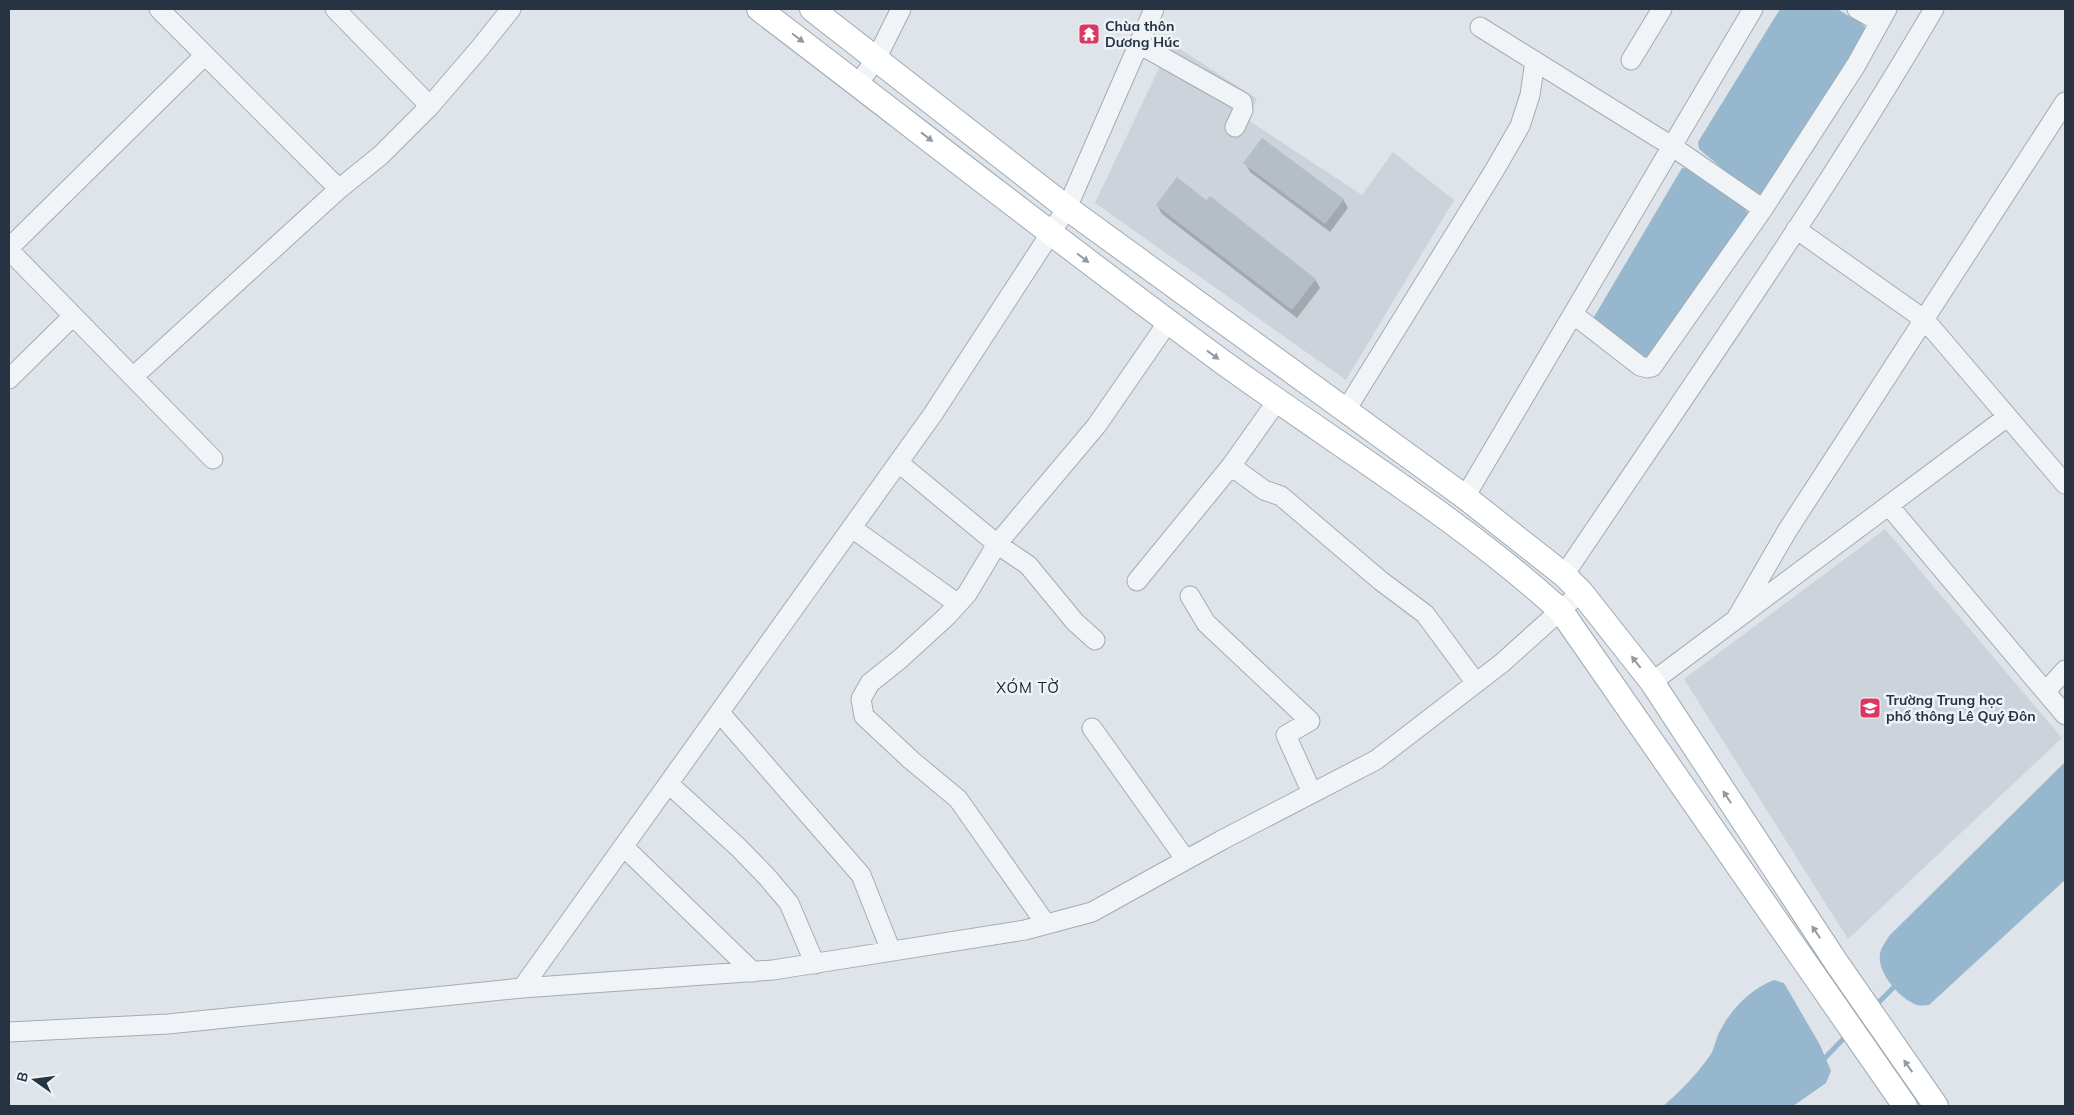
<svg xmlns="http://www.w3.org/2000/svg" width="2074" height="1115" font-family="Mulish,sans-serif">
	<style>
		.built { fill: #ccd3db }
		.water { fill: #96b7cd }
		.shadow { fill: #0003 }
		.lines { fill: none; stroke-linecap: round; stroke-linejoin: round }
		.stream { stroke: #96b7cd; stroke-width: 5 }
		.building { fill: #b5bec7 }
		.minor-casing { stroke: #a3abb4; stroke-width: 21 }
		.major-casing { stroke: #9daab6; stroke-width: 26 }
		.minor { stroke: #f1f4f7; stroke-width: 19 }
		.major { stroke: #fff; stroke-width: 24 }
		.oneway { fill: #9299a0 }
		.labels { text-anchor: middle; stroke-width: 5; stroke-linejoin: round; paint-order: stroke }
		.poi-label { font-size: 14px; font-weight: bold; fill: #263342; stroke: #eef3f7; text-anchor: start }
		.neighbourhood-label { font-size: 15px; letter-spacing: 1px; fill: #182432; stroke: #eef3f7 }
	</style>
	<rect width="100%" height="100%" fill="#dee4e9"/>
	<path class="built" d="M 1171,43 L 1257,99 L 1248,120 L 1362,195 L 1393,152 L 1454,200 L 1346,380 L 1095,203 Z
		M 1885,529 L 2062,738 L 1848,939 L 1684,679 Z"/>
	<path class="water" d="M 1780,9 L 1837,9 L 1861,23 L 1865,27 L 1865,38 L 1763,195 L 1753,194 L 1699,149 L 1698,142 Z
		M 1682,168 L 1692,169 L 1744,208 L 1749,214 L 1647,359 L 1594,321 L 1594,317 Z
		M 2065,762 L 2065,880 L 1929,1005 C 1925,1005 1920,1006 1917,1005 C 1900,999 1877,973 1880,954 C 1881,947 1886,942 1889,936 Z
		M 1774,980 L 1784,983 L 1820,1045 L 1831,1071 L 1826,1083 L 1793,1106 L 1663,1106 C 1678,1094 1700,1071 1711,1054 C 1715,1047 1716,1037 1721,1029 C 1733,1007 1751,989 1774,980 Z"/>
	<path class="shadow" d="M 1245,163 L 1343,199 L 1348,208 L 1330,232 L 1250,172 Z
		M 1207,202 L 1315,279 L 1320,288 L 1297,318 L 1162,214 L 1157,205 Z"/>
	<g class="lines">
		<path class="stream" d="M 1874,1007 L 1898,983
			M 1821,1062 L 1845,1037"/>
	</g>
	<path class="building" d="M 1262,138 L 1344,199 L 1325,224 L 1243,163 Z
		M 1177,177 L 1206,200 L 1210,196 L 1316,279 L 1292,310 L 1156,205 Z"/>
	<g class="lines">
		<g class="minor-casing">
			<path id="minor" d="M 159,9 L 339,189
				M 335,9 L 430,106
				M 1857,9 L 1880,22
				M 1480,27 L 1673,147 L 1763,209
				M 1139,44 L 1242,102 L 1243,110 L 1235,127
				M 1631,60 L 1662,9
				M 858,84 L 876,59 L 901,9
				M 1796,229 L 1925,320 L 2065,484
				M 9,248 L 205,55
				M 9,250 L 213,459
				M 1573,314 L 1640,366 L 1647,368 L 1652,367 L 1763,209 L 1856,65 L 1887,9
				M 133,377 L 339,189 L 381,155 L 430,106 L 479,49 L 511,9
				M 9,379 L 73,316
				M 1346,410 L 1494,171 L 1520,126 L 1530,95 L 1535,61
				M 899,463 L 997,544 L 1028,565 L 1075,622 L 1095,640
				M 1231,466 L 1264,490 L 1281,496 L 1381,581 L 1425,614 L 1476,683
				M 1465,497 L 1753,9
				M 1889,506 L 2065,715
				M 852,528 L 958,604
				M 1564,575 C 1690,388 1820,203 1934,9
				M 1137,581 L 1231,466 L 1277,401
				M 1190,596 L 1206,623 L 1310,721 L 1286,735 L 1312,793
				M 1736,619 L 1787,531 L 2065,102
				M 1652,682 L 2007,417
				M 2046,691 L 2065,670
				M 720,713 L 861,875 L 891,951
				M 1092,728 L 1186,860
				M 669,784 L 739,848 L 768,878 L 789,903 L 815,964
				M 624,847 L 753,972
				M 1046,924 L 958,799 L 911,760 L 864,716 L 861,699 L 870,683 L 900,659 L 946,617 L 967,594 L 997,544 L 1097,425 L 1168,322
				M 522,988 L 933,414 L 1050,234 L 1067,208 L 1154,9
				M 9,1032 L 168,1024 L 522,988 L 773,970 L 1025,930 L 1092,912 L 1222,840 L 1376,760 L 1502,663 L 1581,592"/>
		</g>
		<g class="major-casing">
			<path id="major" d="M 759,9 C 914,127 1067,248 1224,363 C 1336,444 1459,518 1561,611 L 1905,1106
				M 812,9 L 1067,208 L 1465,497 L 1564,575 L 1581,592 L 1652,682 L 1836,962 L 1936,1106"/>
		</g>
		<use href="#minor" class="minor"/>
		<use href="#major" class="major"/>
	</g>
	<defs><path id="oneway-solid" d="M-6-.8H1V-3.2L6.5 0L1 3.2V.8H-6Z" transform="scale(1.25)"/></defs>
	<g class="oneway">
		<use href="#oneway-solid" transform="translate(798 38) rotate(37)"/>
		<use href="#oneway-solid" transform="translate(927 137) rotate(38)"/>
		<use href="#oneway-solid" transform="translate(1083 258) rotate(37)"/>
		<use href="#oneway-solid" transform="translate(1213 355) rotate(36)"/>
		<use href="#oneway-solid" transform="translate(1636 662) rotate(-128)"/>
		<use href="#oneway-solid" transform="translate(1727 797) rotate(-123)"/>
		<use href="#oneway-solid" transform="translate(1816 932) rotate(-124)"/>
		<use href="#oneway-solid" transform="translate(1908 1066) rotate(-125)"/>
	</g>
	<defs>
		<g id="temple-square" transform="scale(1.125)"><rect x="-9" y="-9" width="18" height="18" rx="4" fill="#da3863" stroke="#eef3f7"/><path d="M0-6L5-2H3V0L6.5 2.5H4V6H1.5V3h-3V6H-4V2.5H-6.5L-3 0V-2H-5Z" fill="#fff"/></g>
		<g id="school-square" transform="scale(1.125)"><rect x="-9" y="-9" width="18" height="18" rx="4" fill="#da3863" stroke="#eef3f7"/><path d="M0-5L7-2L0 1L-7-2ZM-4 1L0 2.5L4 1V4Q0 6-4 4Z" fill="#fff"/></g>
	</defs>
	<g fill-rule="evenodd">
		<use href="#temple-square" x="1089" y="34"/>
		<use href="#school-square" x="1870" y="708"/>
	</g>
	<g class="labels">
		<g class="poi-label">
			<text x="1105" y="31">Chùa thôn<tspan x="1105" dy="16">Dương Húc</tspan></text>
			<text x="1886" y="705">Trường Trung học<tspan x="1886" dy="16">phổ thông Lê Quý Đôn</tspan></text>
		</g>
		<g class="neighbourhood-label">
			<text x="1028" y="693">XÓM TỜ</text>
		</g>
	</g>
	<rect width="2074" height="1115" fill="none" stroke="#263342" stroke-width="20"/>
	<g transform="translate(35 1080) rotate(284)" stroke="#eef3f7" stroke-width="4" paint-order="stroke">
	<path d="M0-4L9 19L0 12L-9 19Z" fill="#263342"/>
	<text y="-8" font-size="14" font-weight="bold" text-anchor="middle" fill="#263342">B</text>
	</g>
</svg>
